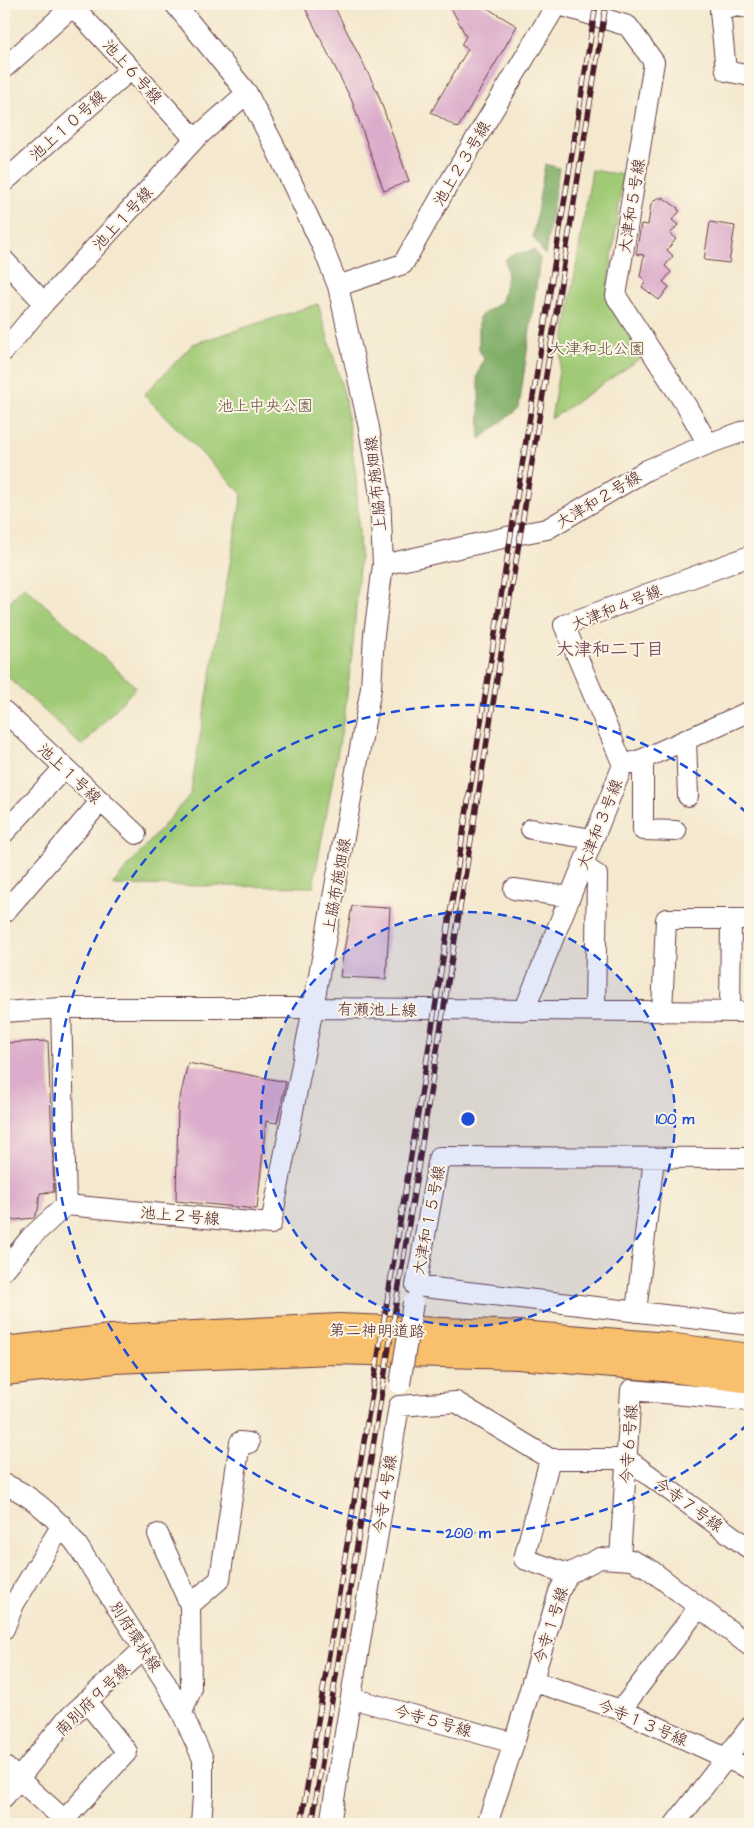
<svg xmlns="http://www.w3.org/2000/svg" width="754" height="1828" font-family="'Architects Daughter','Klee One',sans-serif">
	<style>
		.green { fill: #a0ca76; stroke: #757450 }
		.forest { fill: #80ae67; stroke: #656649 }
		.building { fill: #dbaccb }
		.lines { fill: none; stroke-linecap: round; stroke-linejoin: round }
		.minor-casing { stroke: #643d43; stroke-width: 22 }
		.highway-casing { stroke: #643d43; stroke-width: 30 }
		.minor { stroke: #fff; stroke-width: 20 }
		.highway { stroke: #f8bf6c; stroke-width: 28 }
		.rail-casing { stroke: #4a1f2b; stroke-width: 5.5 }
		.rail { stroke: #fcf5e5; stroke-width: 4; stroke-dasharray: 11; stroke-linecap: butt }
		.minor-bridge-casing { stroke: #643d43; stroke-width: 22; stroke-linecap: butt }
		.minor-bridge { stroke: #fff; stroke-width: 20 }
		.ring { fill: none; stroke: #1d4ed8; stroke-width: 2.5; stroke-dasharray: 9 6 }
		.labels { text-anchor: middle; stroke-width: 4; stroke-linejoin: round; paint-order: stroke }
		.street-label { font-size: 16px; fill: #4a1f2b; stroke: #fcf5e5 }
		.park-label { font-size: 16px; fill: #645242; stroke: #fcf5e5 }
		.neighbourhood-label { font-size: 18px; font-weight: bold; fill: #7d5063; stroke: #fcf5e5 }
		.centre { fill: #1d4ed8; stroke: #fcf5e5; stroke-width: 2.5 }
		.ring-label { font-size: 15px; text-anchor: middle; font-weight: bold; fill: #1d4ed8; stroke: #fcf5e5; stroke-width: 4; stroke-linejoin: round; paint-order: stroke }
	</style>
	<rect width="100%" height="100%" fill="#fcf5e5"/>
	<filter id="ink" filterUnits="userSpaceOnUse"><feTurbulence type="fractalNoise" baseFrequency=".02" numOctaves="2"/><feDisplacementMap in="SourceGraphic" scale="10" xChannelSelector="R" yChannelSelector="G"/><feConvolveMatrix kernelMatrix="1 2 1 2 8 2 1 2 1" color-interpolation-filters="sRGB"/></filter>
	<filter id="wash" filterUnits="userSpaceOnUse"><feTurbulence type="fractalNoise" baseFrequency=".0096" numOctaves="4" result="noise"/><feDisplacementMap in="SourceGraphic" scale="20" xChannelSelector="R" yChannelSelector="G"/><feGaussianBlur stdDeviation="1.12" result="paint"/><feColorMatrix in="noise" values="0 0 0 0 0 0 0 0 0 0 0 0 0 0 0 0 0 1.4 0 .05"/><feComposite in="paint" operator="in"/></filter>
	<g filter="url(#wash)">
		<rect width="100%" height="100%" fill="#f4e8ce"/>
		<path class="green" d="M 592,170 L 623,175 L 607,295 L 641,358 L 551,419 Z
			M 318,304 L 344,393 L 356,476 L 360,555 L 353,645 L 344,718 L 313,887 L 112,885 L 190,795 L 242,494 L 144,395 L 193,344 Z
			M 24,586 L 136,687 L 82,746 L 4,673 L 4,608 Z"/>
		<path class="forest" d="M 545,164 L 559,168 L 545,255 L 533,237 Z
			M 534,250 L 540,259 L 519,408 L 480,439 L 479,391 L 477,377 L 484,358 L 479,350 L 479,317 L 502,301 L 508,275 L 505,260 L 510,255 Z"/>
		<g id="blocks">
			<path class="building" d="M 303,4 L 333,4 L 377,91 L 409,181 L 384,191 L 352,101 Z
				M 449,4 L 480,4 L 517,26 L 458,128 L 431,112 L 468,49 L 461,45 L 466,36 Z
				M 658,197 L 661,199 L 662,197 L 678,208 L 677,209 L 680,211 L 672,220 L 678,225 L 670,234 L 676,239 L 667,250 L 673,256 L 665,266 L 671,272 L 663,282 L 669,287 L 659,300 L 642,287 L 646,281 L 640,276 L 644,255 L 636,254 L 641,224 L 648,225 L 651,204 Z
				M 710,222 L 735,226 L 729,263 L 704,260 Z
				M 352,906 L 390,908 L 386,979 L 340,977 L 343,956 Z
				M 48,1041 L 54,1192 L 40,1193 L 38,1210 L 34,1218 L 4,1221 L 4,1043 Z
				M 188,1063 L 286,1082 L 277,1123 L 266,1121 L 257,1209 L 176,1201 L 178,1107 Z"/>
		</g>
	</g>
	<g filter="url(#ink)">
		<use href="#blocks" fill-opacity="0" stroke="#643d43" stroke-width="1"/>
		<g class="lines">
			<g class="minor-casing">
				<path id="minor" d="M 71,4 L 195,139
					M 556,4 L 628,26 L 654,62 L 616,296 L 687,407 L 708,444
					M 750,8 L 737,6 L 720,11 L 726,71 L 750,76
					M 4,68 L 73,6
					M 4,182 L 131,69
					M 4,260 L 44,303
					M 338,286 L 403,264 L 442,195 L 557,4
					M 4,351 L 44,303 L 195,139 L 247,93
					M 383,565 L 520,534 L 547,529 L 647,470 L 708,444 L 750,429
					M 4,711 L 136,834
					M 686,740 L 688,796
					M 643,759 L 643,830 L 676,831
					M 623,765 L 564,625 L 750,556
					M 531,829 L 593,839
					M 4,833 L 64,768
					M 583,866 L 597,875 L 595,1011
					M 514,889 L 570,897
					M 4,913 L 101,801
					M 61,1008 L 66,1205
					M 524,1011 L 623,765 L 643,759 L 750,711
					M 4,1012 L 61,1008 L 313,1008 L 750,1012
					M 662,1012 L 666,919 L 749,919
					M 730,1012 L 731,919
					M 750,1158 L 439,1157 L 416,1286 L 750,1325
					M 66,1205 L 271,1224 L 313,1008 L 371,688 L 374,635 L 383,565 L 380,495 L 369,428 L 338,286 L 323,248 L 274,145 L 247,93 L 175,4
					M 4,1270 L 31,1237 L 66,1205
					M 636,1312 L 654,1158
					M 550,1459 L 524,1559 L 568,1574
					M 4,1484 C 34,1496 58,1520 77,1545 L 164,1680 L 182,1713 L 203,1759 L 203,1796 L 201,1824
					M 158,1534 L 190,1605 L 191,1690 L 182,1713
					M 620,1558 L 631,1390 L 750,1401
					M 190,1605 L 220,1579 L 240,1442 L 249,1443
					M 4,1629 L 14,1604 L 62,1525
					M 532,1681 L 621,1710 L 750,1769
					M 351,1698 L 514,1743
					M 621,1710 L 699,1607
					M 4,1766 L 69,1824
					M 4,1797 L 65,1721 L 144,1649
					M 64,1820 L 127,1752 L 86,1701
					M 330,1824 L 399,1406 L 456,1402 L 550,1459 L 627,1459 L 750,1549
					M 487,1824 L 514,1743 L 559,1592 L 568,1574 L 600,1558 L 631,1560 L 648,1568 L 750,1646
					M 675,1824 L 750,1727"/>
			</g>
			<g class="highway-casing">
				<path id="highway" d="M 4,1351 L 111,1339 L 339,1328 L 519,1335 L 668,1347 L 750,1358
					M 4,1371 L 114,1359 L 332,1350 L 517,1355 L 662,1367 L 750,1379"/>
			</g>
			<use href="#minor" class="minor"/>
			<use href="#highway" class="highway"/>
			<g class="rail-casing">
				<path id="rail" d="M 301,1824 L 424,1077 L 596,4
					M 312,1824 L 606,4"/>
			</g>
			<use href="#rail" class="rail"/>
			<g class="minor-bridge-casing">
				<path id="minor-bridge" d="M 400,1384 L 413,1303"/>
			</g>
			<use href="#minor-bridge" class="minor-bridge"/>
		</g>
	</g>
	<circle cx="468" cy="1119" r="207" fill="#1d4ed8" fill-opacity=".12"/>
	<g class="ring">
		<circle cx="468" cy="1119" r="207"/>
		<path d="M748 1424A414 414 0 1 1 748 814"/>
	</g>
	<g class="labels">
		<g class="street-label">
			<text transform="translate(133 71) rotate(48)" y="6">池上６号線</text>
			<text transform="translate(67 125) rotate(-42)" y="6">池上１０号線</text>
			<text transform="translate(461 163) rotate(-59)" y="6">池上２３号線</text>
			<text transform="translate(631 206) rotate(-81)" y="6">大津和５号線</text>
			<text transform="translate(122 218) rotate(-47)" y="6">池上１号線</text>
			<text transform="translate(375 484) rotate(-96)" y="6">上脇布施畑線</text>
			<text transform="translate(598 499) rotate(-31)" y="6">大津和２号線</text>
			<text transform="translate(616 607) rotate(-22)" y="6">大津和４号線</text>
			<text transform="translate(70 773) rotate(43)" y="6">池上１号線</text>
			<text transform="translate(599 824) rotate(-68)" y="6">大津和３号線</text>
			<text transform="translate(336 885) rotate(-80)" y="6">上脇布施畑線</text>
			<text transform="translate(377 1009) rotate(1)" y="6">有瀬池上線</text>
			<text transform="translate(180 1215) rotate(5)" y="6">池上２号線</text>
			<text transform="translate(428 1220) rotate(-79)" y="6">大津和１５号線</text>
			<text transform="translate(377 1330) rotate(1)" y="6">第二神明道路</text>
			<text transform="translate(628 1444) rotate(-86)" y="6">今寺６号線</text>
			<text transform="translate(384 1494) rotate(-81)" y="6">今寺４号線</text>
			<text transform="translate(689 1504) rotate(36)" y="6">今寺７号線</text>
			<text transform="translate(550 1625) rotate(-72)" y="6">今寺１号線</text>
			<text transform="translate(136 1636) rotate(57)" y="6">別府環状線</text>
			<text transform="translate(92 1699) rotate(-44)" y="6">南別府９号線</text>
			<text transform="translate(433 1720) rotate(16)" y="6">今寺５号線</text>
			<text transform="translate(643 1722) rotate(23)" y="6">今寺１３号線</text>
		</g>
		<g class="park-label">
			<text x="597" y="354">大津和北公園</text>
			<text x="265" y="411">池上中央公園</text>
		</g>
		<g class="neighbourhood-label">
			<text x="610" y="655">大津和二丁目</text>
		</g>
	</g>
	<circle cx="468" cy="1119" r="8" class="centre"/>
	<g class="ring-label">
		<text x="675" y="1124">100 m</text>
		<text x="468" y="1538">200 m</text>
	</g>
	<rect width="754" height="1828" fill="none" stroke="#fcf5e5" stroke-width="20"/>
</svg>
